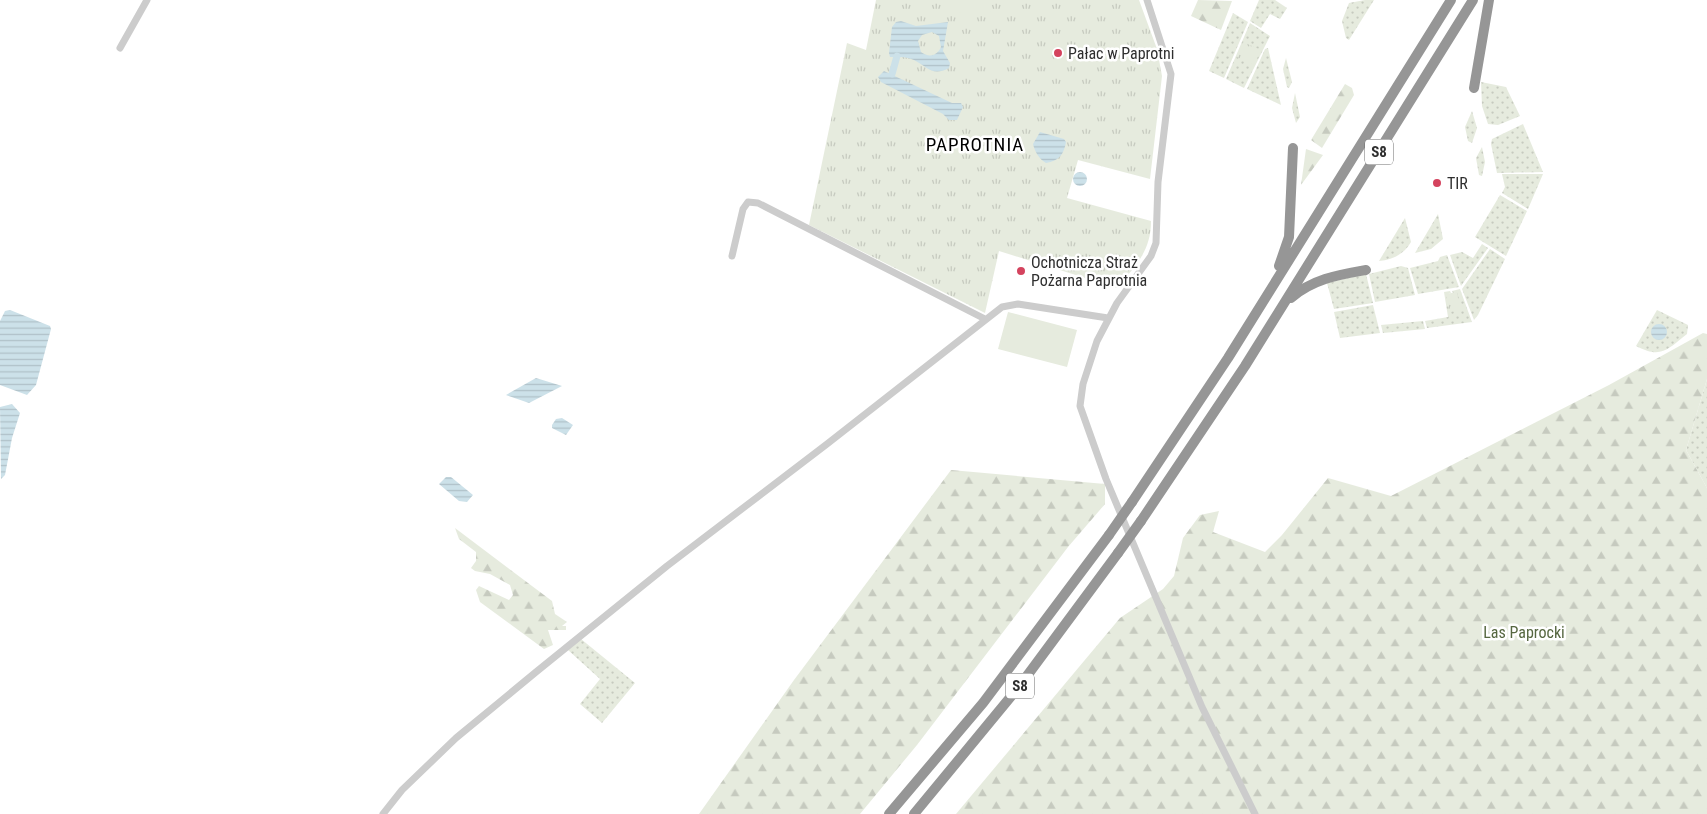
<svg xmlns="http://www.w3.org/2000/svg" width="1707" height="814" font-family="'Roboto Condensed',sans-serif">
	<style>
		.grass { fill: url(#grass-dots) }
		.forest { fill: url(#forest-firs) }
		.park { fill: url(#park-tufts) }
		.pitch { fill: #e6ebde }
		.water { fill: url(#water-rules); fill-rule: evenodd }
		.lines { fill: none; stroke-linecap: round; stroke-linejoin: round }
		.canal { stroke: #cce1e9; stroke-width: 7 }
		.minor { stroke: #ccc; stroke-width: 7 }
		.highway { stroke: #969696; stroke-width: 10 }
		.highway-bridge { stroke: #969696; stroke-width: 10 }
		.poi-dot { fill: #d4435e; stroke: #fff; stroke-width: 2 }
		.labels { text-anchor: middle; stroke-width: 5; stroke-linejoin: round; paint-order: stroke }
		.shield { fill: #fff; stroke: #6d6d6d; stroke-width: 1 }
		.shield-label { font-size: 15px; font-weight: bold; fill: #2f2f2f }
		.poi-label { font-size: 16px; fill: #2f2f2f; stroke: #fff; text-anchor: start }
		.park-label { font-size: 16px; fill: #566740; stroke: #fff }
		.quarter-label { font-size: 19px; letter-spacing: 1px; fill: #000; stroke: #fff }
	</style>
	<defs>
		<pattern id="grass-dots" width="8" height="8" patternUnits="userSpaceOnUse" patternTransform="scale(1.25)"><rect width="8" height="8" fill="#e6ebde"/><path d="M2 2h.1M6 6h.1" fill="none" stroke="#c6cabf" stroke-width="1.8" stroke-linecap="round"/></pattern>
		<pattern id="forest-firs" width="22" height="20" patternUnits="userSpaceOnUse" patternTransform="scale(1.25)"><rect width="22" height="20" fill="#e6ebde"/><path d="M5 1l3.5 6h-7zM16 11l3.5 6h-7z" fill="#c6cabf"/></pattern>
		<pattern id="park-tufts" width="24" height="20" patternUnits="userSpaceOnUse" patternTransform="scale(1.25)"><rect width="24" height="20" fill="#e6ebde"/><path d="M3 7l-1-3M5 7V3M7 7l1-3M15 17l-1-3M17 17v-4M19 17l1-3" fill="none" stroke="#c6cabf"/></pattern>
		<pattern id="water-rules" width="6" height="5" patternUnits="userSpaceOnUse" patternTransform="scale(1.25)"><rect width="6" height="5" fill="#cce1e9"/><path d="M0 2.5h6" fill="none" stroke="#b0c1c8"/></pattern>
	</defs>
	<rect width="100%" height="100%" fill="#fff"/>
	<path class="grass" d="M 1259,0 L 1275,0 L 1287,8 L 1280,19 L 1270,14 L 1261,28 L 1250,21 Z
		M 1365,0 L 1374,0 L 1349,40 L 1346,38 L 1342,21 L 1349,3 Z
		M 1233,13 L 1248,22 L 1224,78 L 1209,71 Z
		M 1250,23 L 1270,36 L 1244,88 L 1226,79 Z
		M 1268,48 L 1281,105 L 1247,89 L 1265,49 Z
		M 1286,58 L 1292,82 L 1289,88 L 1287,87 L 1283,69 Z
		M 1481,82 L 1506,87 L 1520,116 L 1498,125 L 1488,124 L 1482,106 Z
		M 1295,93 L 1300,117 L 1296,123 L 1292,108 Z
		M 1472,111 L 1477,128 L 1472,143 L 1468,141 L 1465,127 Z
		M 1523,124 L 1543,172 L 1497,173 L 1491,144 L 1492,139 Z
		M 1482,147 L 1485,162 L 1482,176 L 1479,175 L 1476,158 Z
		M 1502,174 L 1543,174 L 1528,209 L 1502,193 L 1505,187 Z
		M 1500,195 L 1527,211 L 1506,256 L 1475,237 Z
		M 1438,214 L 1443,239 L 1431,249 L 1415,253 Z
		M 1405,218 L 1411,242 C 1404,254 1393,260 1379,261 Z
		M 1482,244 L 1488,248 L 1461,286 L 1450,255 L 1462,252 L 1473,258 Z
		M 1490,249 L 1505,259 L 1478,315 L 1474,320 L 1462,289 Z
		M 1447,255 L 1459,287 L 1418,294 L 1410,268 L 1438,261 L 1440,257 Z
		M 1401,266 L 1408,268 L 1415,295 L 1375,302 L 1369,274 Z
		M 1366,274 L 1373,303 L 1334,309 L 1327,283 Z
		M 1460,289 L 1472,322 L 1427,328 L 1425,321 L 1448,317 L 1444,292 L 1450,291 L 1451,293 L 1446,295 L 1457,292 L 1453,293 L 1452,291 Z
		M 1373,305 L 1380,333 L 1340,338 L 1334,312 Z
		M 1657,310 L 1688,325 L 1687,334 C 1667,350 1661,359 1636,346 Z
		M 1423,321 L 1425,329 L 1383,333 L 1381,325 Z
		M 1707,379 L 1707,488 L 1686,450 Z
		M 581,639 L 635,683 L 602,723 L 580,704 L 600,679 L 568,650 Z"/>
	<path class="forest" d="M 1198,0 L 1232,1 L 1221,30 L 1191,16 Z
		M 1345,84 L 1352,88 L 1354,95 L 1322,148 L 1311,140 Z
		M 1306,149 L 1323,155 L 1301,185 Z
		M 1703,333 L 1707,334 L 1707,379 L 1686,450 L 1707,488 L 1707,814 L 956,814 L 1120,618 L 1163,589 L 1174,576 L 1183,538 L 1200,515 L 1219,511 L 1213,532 L 1265,552 L 1282,535 L 1328,478 L 1391,496 L 1609,385 Z
		M 951,470 L 1105,484 L 1105,504 L 1068,547 L 917,745 L 860,814 L 699,814 L 794,680 Z
		M 455,528 L 552,601 L 555,614 L 567,622 L 562,626 L 566,626 L 566,630 L 548,630 L 553,645 L 544,649 L 480,602 L 476,590 L 479,586 L 509,600 L 513,595 L 510,585 L 490,574 L 475,571 L 471,568 L 476,561 L 476,552 L 459,539 Z"/>
	<path class="park" d="M 876,0 L 1139,0 L 1157,49 L 1162,76 L 1150,179 L 1078,160 L 1067,198 L 1151,221 C 1151,252 1135,266 1117,288 L 999,251 L 985,313 L 809,225 L 847,43 L 866,50 Z
		M 1243,42 L 1261,50 L 1254,65 L 1237,57 Z
		M 1457,292 L 1460,310 L 1449,312 L 1446,294 Z"/>
	<path class="pitch" d="M 956,0 L 991,0 L 990,15 L 955,12 Z
		M 1008,312 L 1077,330 L 1067,367 L 998,349 Z"/>
	<path class="water" d="M 901,21 L 916,26 L 948,22 L 943,51 L 950,63 L 949,68 C 932,77 928,67 914,60 C 905,56 898,57 890,57 L 889,53 L 892,27 L 896,22 ZM 932,32 L 939,36 L 941,47 C 937,56 929,58 921,52 L 918,41 L 922,35 Z
		M 884,71 L 952,103 L 961,103 L 963,107 L 957,120 L 949,120 L 943,114 L 881,82 L 878,77 Z
		M 1040,132 L 1064,139 L 1066,142 C 1064,154 1059,161 1046,163 C 1039,159 1035,152 1033,144 Z
		M1073 179a7 7 0 1 1 14 0a7 7 0 1 1-14 0Z
		M 10,310 L 50,326 L 51,329 L 36,385 L 27,395 L 0,385 L 0,321 L 5,311 Z
		M1651 332a8 8 0 1 1 16 0a8 8 0 1 1-16 0Z
		M 536,378 L 562,386 L 529,403 L 506,395 Z
		M 12,404 L 20,413 L 12,438 L 5,475 L 1,479 L 0,407 Z
		M 562,418 L 573,425 L 566,435 L 552,428 L 552,425 L 556,419 Z
		M 446,477 L 451,477 L 473,495 L 467,502 L 459,501 L 439,484 Z"/>
	<g class="lines">
		<path class="canal" d="M 892,74 L 897,56"/>
		<path class="minor" d="M 1147,0 L 1171,74 L 1158,182 L 1156,243 L 1151,256 L 1117,303 L 1097,341 L 1083,384 L 1080,406 L 1106,479 L 1202,707 L 1255,814
			M 120,48 L 147,0
			M 732,256 L 743,209 L 748,202 L 758,203 L 985,319
			M 383,814 L 402,790 L 456,738 L 536,672 L 667,566 L 827,444 L 1002,307 L 1018,304 L 1108,318"/>
		<path class="highway" d="M 1474,88 L 1489,0
			M 1279,266 L 1289,237 L 1293,148
			M 1291,298 C 1313,279 1338,275 1366,270
			M 1132,502 L 1228,358 L 1451,0
			M 1141,521 L 1245,366 L 1473,0
			M 889,814 L 983,703 L 1109,535
			M 914,814 L 1018,688 L 1118,553"/>
		<path class="highway-bridge" d="M 1109,535 L 1132,502
			M 1118,553 L 1141,521"/>
	</g>
	<g class="poi-dot">
		<circle cx="1058" cy="53" r="5"/>
		<circle cx="1437" cy="183" r="5"/>
		<circle cx="1021" cy="271" r="5"/>
	</g>
	<g class="labels">
		<g class="shield">
			<rect x="1365" y="139.5" width="28" height="25" rx="4"/>
			<rect x="1006" y="673.5" width="28" height="25" rx="4"/>
		</g>
		<g class="shield-label">
			<text x="1379" y="157">S8</text>
			<text x="1020" y="691">S8</text>
		</g>
		<g class="poi-label">
			<text x="1068" y="59">Pałac w Paprotni</text>
			<text x="1447" y="189">TIR</text>
			<text x="1031" y="268">Ochotnicza Straż<tspan x="1031" dy="18">Pożarna Paprotnia</tspan></text>
		</g>
		<g class="park-label">
			<text x="1524" y="638">Las Paprocki</text>
		</g>
		<g class="quarter-label">
			<text x="975" y="151">PAPROTNIA</text>
		</g>
	</g>
</svg>
